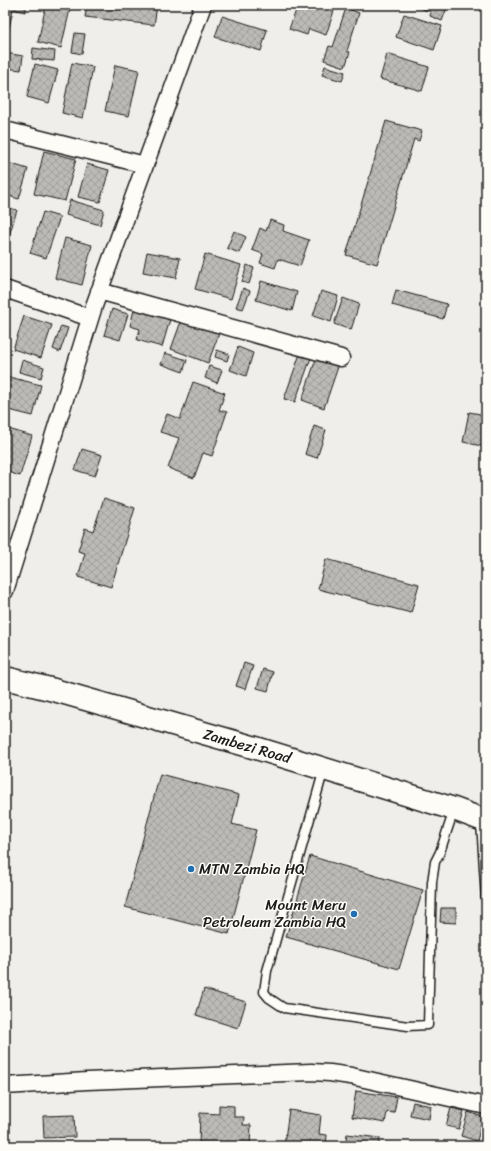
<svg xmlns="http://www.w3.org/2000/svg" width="491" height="1151" font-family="Sriracha,sans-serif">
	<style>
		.building { fill: url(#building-cross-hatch); stroke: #1c1c1c }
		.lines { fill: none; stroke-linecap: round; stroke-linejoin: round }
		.lane-casing { stroke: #1c1c1c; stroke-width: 11 }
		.street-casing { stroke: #1c1c1c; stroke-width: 19 }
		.secondary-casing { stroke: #1c1c1c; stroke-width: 25 }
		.lane { stroke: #fdfcf7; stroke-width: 8 }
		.street { stroke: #fdfcf7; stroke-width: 16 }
		.secondary { stroke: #fdfcf7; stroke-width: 22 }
		.poi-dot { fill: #1f6fb2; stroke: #fdfcf7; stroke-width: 1.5 }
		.labels { text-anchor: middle; stroke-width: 3; stroke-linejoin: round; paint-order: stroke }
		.street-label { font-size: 15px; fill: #1c1c1c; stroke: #fdfcf7 }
		.poi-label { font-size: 15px; fill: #1c1c1c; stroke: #fdfcf7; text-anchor: start }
	</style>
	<defs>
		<pattern id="building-cross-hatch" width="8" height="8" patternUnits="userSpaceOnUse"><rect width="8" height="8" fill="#bbbab6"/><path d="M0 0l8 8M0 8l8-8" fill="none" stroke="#a09f9c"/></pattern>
	</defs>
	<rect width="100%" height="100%" fill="#f0eeea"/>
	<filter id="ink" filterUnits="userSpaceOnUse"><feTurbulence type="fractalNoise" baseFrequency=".025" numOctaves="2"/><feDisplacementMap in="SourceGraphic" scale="8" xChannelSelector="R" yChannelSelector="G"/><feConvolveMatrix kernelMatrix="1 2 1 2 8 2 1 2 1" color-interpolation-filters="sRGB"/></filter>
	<g filter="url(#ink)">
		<path class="building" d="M 5,5 L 27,5 L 25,12 L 13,9 L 8,34 L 5,33 Z
			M 46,5 L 71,5 L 61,48 L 38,42 Z
			M 87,5 L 148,5 L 157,6 L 154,25 L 85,17 Z
			M 298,5 L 336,5 L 326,35 L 309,29 L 307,35 L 289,29 Z
			M 412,5 L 448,5 L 442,21 L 430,16 L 431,12 Z
			M 346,8 L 359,13 L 347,51 L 350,52 L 345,67 L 324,60 L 329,46 L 333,47 Z
			M 404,14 L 442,26 L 434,50 L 396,37 Z
			M 222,16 L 267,30 L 261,51 L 215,37 Z
			M 75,33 L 85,34 L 82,54 L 72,52 Z
			M 33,48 L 55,51 L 54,61 L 32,59 Z
			M 5,53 L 23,56 L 21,70 L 5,68 Z
			M 387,54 L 429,67 L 422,91 L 380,79 Z
			M 72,63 L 93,67 L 83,118 L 62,113 Z
			M 35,64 L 58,70 L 49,103 L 27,97 Z
			M 115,65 L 139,70 L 129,116 L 105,111 Z
			M 325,66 L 345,72 L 342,81 L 322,75 Z
			M 386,121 L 422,131 L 419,141 L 414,139 L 377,264 L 346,255 Z
			M 44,151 L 76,159 L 65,201 L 34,194 Z
			M 5,162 L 28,169 L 19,199 L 5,195 Z
			M 87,164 L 109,170 L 100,202 L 78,197 Z
			M 70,200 L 104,210 L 100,225 L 66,215 Z
			M 5,207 L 17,210 L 5,249 Z
			M 43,212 L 60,217 L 46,258 L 30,253 Z
			M 270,220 L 284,225 L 283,231 L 309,240 L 300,266 L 278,259 L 275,268 L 260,263 L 263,254 L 252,250 L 260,228 L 266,231 Z
			M 234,231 L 246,237 L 239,253 L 227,248 Z
			M 65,238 L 92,245 L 82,285 L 55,278 Z
			M 147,252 L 180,258 L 176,278 L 143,272 Z
			M 205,254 L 241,265 L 231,299 L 195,289 Z
			M 247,265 L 254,268 L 249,284 L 242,282 Z
			M 261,281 L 297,292 L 292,311 L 256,300 Z
			M 243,288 L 250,291 L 243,309 L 236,307 Z
			M 396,290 L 447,304 L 443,319 L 392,305 Z
			M 321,291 L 338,296 L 331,322 L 313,316 Z
			M 343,298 L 359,304 L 351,330 L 334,324 Z
			M 5,305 L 10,306 L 5,322 Z
			M 135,306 L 171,316 L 162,347 L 137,340 L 140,329 L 130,326 Z
			M 112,309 L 128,314 L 120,340 L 104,335 Z
			M 24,316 L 52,325 L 41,358 L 13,349 Z
			M 183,316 L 220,331 L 208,363 L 171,349 Z
			M 61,326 L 68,328 L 60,352 L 53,349 Z
			M 238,347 L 253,353 L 246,376 L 230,370 Z
			M 217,350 L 229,354 L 227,361 L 215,357 Z
			M 301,351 L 312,355 L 295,402 L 284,399 Z
			M 165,353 L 187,360 L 183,372 L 161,364 Z
			M 317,356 L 339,364 L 324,408 L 302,400 Z
			M 22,360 L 44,367 L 41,378 L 19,372 Z
			M 209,366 L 222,370 L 217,383 L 205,378 Z
			M 5,376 L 41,385 L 33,416 L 5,409 Z
			M 193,382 L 225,393 L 219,410 L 227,412 L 212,456 L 203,453 L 194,478 L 168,468 L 179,438 L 160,432 L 167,414 L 180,419 Z
			M 469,412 L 486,415 L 486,447 L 463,442 Z
			M 314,426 L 326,430 L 317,458 L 305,454 Z
			M 5,428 L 32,436 L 20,476 L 5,471 Z
			M 82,449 L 102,455 L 95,476 L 75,470 Z
			M 5,496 L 10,498 L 5,515 Z
			M 104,498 L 135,508 L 111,587 L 78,577 L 85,553 L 78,551 L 85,528 L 93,531 Z
			M 326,559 L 419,584 L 411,613 L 318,589 Z
			M 244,663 L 253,666 L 245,689 L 236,686 Z
			M 263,669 L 273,672 L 268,691 L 257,688 Z
			M 160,774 L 239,795 L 232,824 L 256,830 L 229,934 L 125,907 Z
			M 310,856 L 423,890 L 399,969 L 286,937 Z
			M 441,908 L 456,908 L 456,923 L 440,922 Z
			M 204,989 L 246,1002 L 238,1028 L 196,1015 Z
			M 356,1091 L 397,1097 L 394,1113 L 387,1112 L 385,1123 L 352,1117 Z
			M 413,1102 L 431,1106 L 429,1119 L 410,1115 Z
			M 219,1105 L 234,1106 L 234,1117 L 244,1117 L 243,1125 L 251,1125 L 250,1146 L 199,1146 L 200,1113 L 219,1114 Z
			M 451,1108 L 464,1111 L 459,1129 L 446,1126 Z
			M 289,1110 L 321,1115 L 319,1134 L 327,1135 L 326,1146 L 284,1146 Z
			M 468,1112 L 483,1117 L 477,1141 L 461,1136 Z
			M 74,1115 L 75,1137 L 44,1138 L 43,1116 Z
			M 347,1134 L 380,1138 L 379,1146 L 345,1146 Z"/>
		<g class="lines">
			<g class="lane-casing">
				<path id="lane" d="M 324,769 L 267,971 L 264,992 L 269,998 L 284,1008 L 408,1026 L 428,1025 L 432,882 L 435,862 L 440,852 L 454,810
					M 481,822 L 486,900"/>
			</g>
			<g class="street-casing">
				<path id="street" d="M 5,130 L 145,165
					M 5,289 L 90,318
					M 99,291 L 341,358
					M 5,591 L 94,306 L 203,5
					M 5,1086 L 87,1081 L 311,1072 L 330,1073 L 351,1076 L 486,1106"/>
			</g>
			<g class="secondary-casing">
				<path id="secondary" d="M 5,678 L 54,690 L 256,748 L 454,809 L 486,821"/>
			</g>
			<use href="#lane" class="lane"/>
			<use href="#street" class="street"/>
			<use href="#secondary" class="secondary"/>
		</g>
	</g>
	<g class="poi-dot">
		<circle cx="191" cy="869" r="4"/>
		<circle cx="354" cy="914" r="4"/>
	</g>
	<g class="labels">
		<g class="street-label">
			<text transform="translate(247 746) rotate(16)" y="5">Zambezi Road</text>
		</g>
		<g class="poi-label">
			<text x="199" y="874">MTN Zambia HQ</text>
			<text x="346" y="910" text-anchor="end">Mount Meru<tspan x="346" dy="17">Petroleum Zambia HQ</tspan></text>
		</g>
	</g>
	<rect width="491" height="1151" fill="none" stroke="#fdfcf7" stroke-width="20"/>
	<rect x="10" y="10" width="471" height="1131" fill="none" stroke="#1c1c1c" stroke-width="1.5" filter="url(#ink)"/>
</svg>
